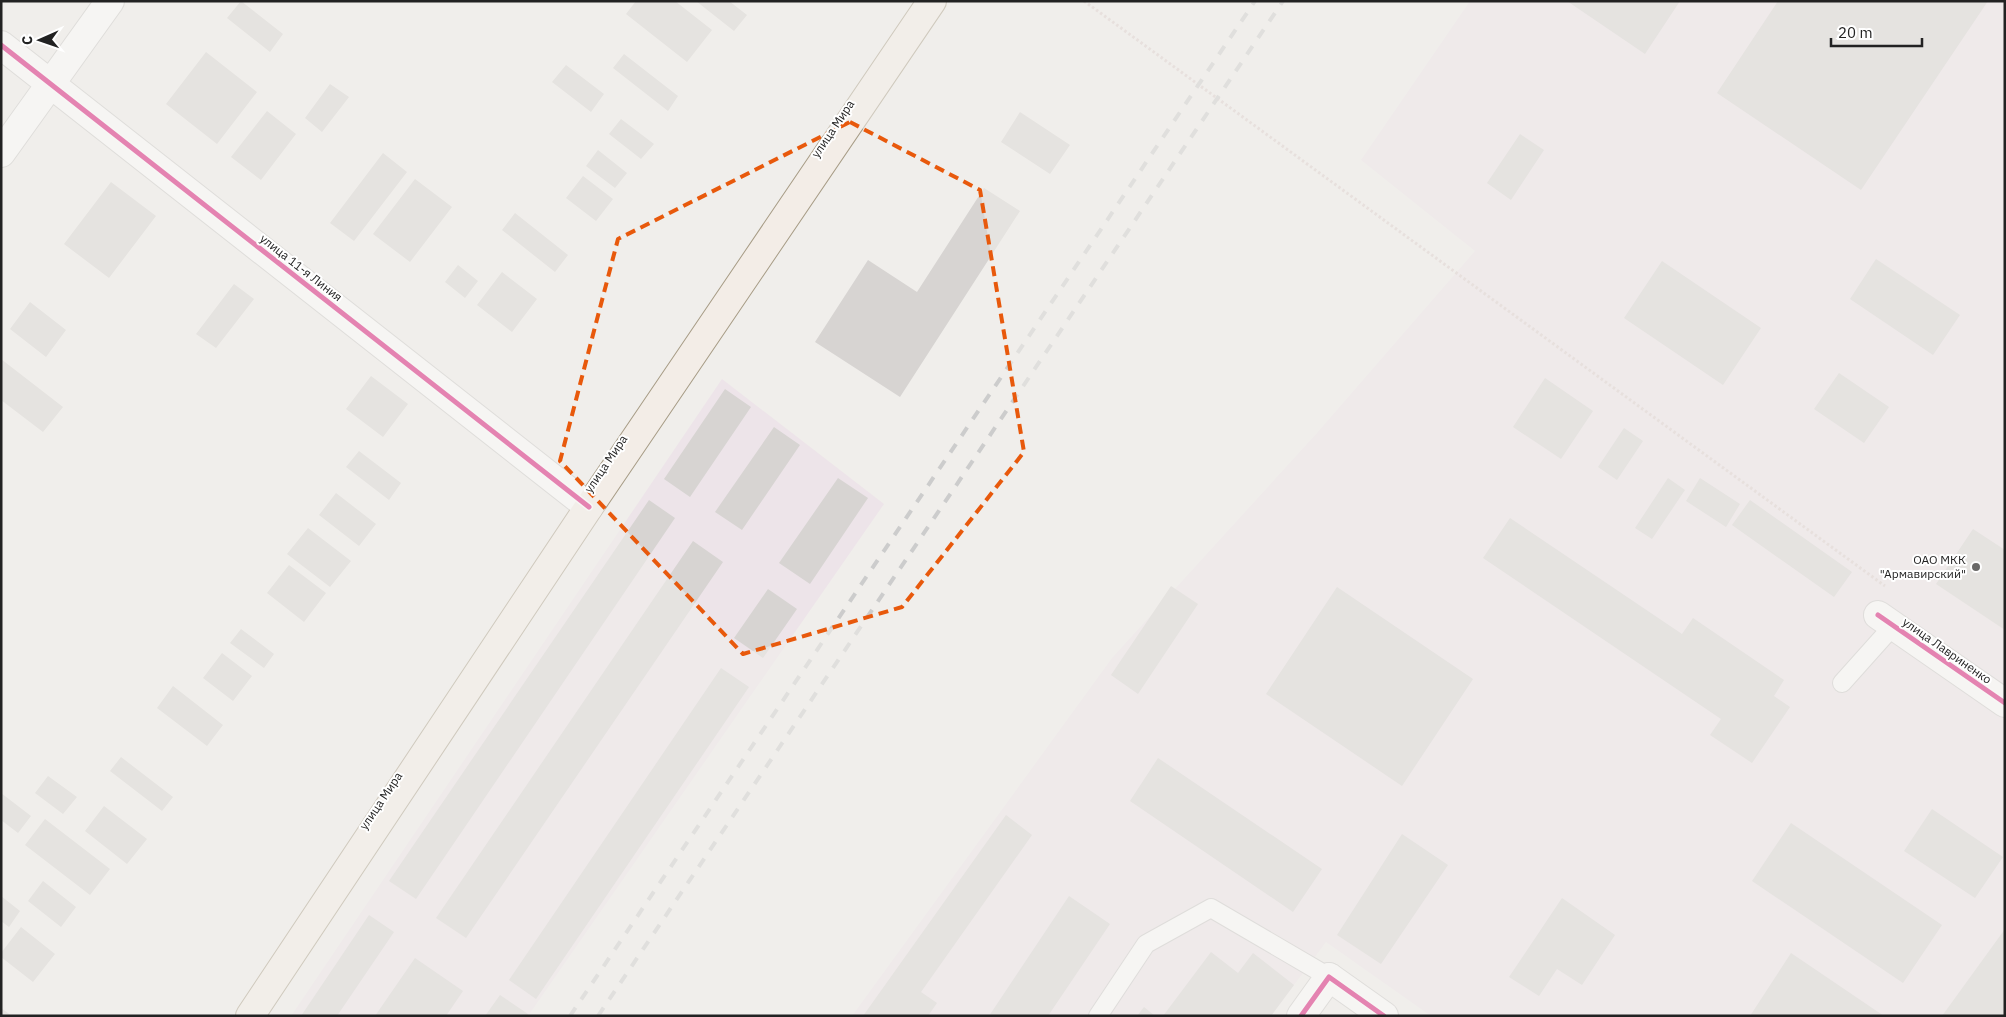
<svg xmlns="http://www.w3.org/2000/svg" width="2006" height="1017" font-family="'IBM Plex Sans',sans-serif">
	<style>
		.industrial { fill: #ede4e9 }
		.building { fill: #d7d4d2 }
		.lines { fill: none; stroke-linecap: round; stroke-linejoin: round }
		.service-casing { stroke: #c9c8c7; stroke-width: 20 }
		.minor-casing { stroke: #c9c8c7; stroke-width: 30 }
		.tertiary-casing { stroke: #c9c8c7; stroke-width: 30 }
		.primary-casing { stroke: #a79c86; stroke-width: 30 }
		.path { stroke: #dccecd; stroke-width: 3; stroke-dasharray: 2.5 2.5; stroke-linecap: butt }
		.service { stroke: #fdfcfc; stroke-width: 18 }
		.minor { stroke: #fdfcfc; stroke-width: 28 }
		.tertiary { stroke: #fdfcfc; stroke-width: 28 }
		.primary { stroke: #f3ede7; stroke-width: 28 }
		.rail { stroke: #ccc; stroke-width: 4; stroke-dasharray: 10 10; stroke-linecap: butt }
		.cycleway-casing { stroke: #fff; stroke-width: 8 }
		.cycleway { stroke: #d6006c; stroke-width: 5 }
		.marked { fill: none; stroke: #e8590c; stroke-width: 4; stroke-dasharray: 10 6; stroke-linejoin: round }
		.poi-dot { fill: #6a6968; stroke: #fff; stroke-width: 2 }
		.labels { text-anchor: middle; stroke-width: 4; stroke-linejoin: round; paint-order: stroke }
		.street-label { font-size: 12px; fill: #222; stroke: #fff }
		.poi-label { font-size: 12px; fill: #222; stroke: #fff; text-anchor: end }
	</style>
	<rect width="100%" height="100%" fill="#f0eeeb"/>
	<path class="industrial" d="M 1470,1 L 2005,1 L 2005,1016 L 1431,1016 L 1326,942 L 1271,1016 L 852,1016 L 1112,658 L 1317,433 L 1475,251 L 1361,160 Z
		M 722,379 L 884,504 L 528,1016 L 291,1016 Z"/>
	<path class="building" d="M 241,1 L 283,34 L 270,52 L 227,18 Z
		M 636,1 L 675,1 L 712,30 L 687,62 L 626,14 Z
		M 696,1 L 729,1 L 747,15 L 734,31 Z
		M 1567,1 L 1680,1 L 1645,54 Z
		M 1778,1 L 1988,1 L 1861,190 L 1717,93 Z
		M 206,52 L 257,92 L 217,144 L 166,104 Z
		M 624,54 L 678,96 L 668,111 L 613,68 Z
		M 566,65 L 604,94 L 591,112 L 552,82 Z
		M 330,84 L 349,97 L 322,132 L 305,118 Z
		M 267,111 L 296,134 L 261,180 L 231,157 Z
		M 1020,112 L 1070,145 L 1050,174 L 1001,142 Z
		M 621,119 L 654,144 L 641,159 L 609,134 Z
		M 1520,134 L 1544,150 L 1511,200 L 1487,183 Z
		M 598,150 L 627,173 L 615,188 L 586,166 Z
		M 383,153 L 407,172 L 354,241 L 330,223 Z
		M 583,176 L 613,199 L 596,221 L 566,198 Z
		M 415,179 L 452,207 L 410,262 L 373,234 Z
		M 111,182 L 156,216 L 109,278 L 64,244 Z
		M 984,188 L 1020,211 L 900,397 L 815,342 L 868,260 L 917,292 Z
		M 515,213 L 568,255 L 555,272 L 502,230 Z
		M 1876,259 L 1960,315 L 1933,355 L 1850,299 Z
		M 1662,261 L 1761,328 L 1723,385 L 1624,318 Z
		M 458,265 L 478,281 L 465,298 L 445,282 Z
		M 502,272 L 537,299 L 512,332 L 477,305 Z
		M 234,284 L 254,299 L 216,348 L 196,334 Z
		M 30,302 L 66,330 L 46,357 L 10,329 Z
		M 1,359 L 63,407 L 43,432 L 1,400 Z
		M 1839,373 L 1889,407 L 1864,443 L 1814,409 Z
		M 371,376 L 408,404 L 383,437 L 346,409 Z
		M 1545,378 L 1593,411 L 1561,459 L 1513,427 Z
		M 725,389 L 751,407 L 690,497 L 664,479 Z
		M 774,427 L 800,445 L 742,530 L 715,512 Z
		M 1624,428 L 1643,441 L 1617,480 L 1598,467 Z
		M 359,451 L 401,483 L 389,500 L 346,467 Z
		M 838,478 L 868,498 L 810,584 L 779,563 Z
		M 1668,478 L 1685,490 L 1652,539 L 1635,528 Z
		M 1700,478 L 1740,504 L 1726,527 L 1686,501 Z
		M 336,493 L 376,524 L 359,546 L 319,515 Z
		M 649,500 L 675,518 L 416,899 L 389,881 Z
		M 1750,500 L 1852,572 L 1834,597 L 1732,525 Z
		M 1510,518 L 1682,634 L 1693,618 L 1784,680 L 1774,696 L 1790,707 L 1752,763 L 1710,735 L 1721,719 L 1483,558 Z
		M 308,528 L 351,561 L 330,587 L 287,554 Z
		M 1973,529 L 2005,550 L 2005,630 L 1936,584 Z
		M 693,541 L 723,562 L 466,938 L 436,918 Z
		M 289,565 L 326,593 L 304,622 L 267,593 Z
		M 1171,586 L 1198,604 L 1138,694 L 1111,675 Z
		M 1337,587 L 1473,679 L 1402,786 L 1266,694 Z
		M 768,589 L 797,609 L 763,658 L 734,638 Z
		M 241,629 L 274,654 L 264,668 L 230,643 Z
		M 222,653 L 252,676 L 233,701 L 203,678 Z
		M 721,668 L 749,687 L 536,999 L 509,980 Z
		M 173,686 L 223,725 L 207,746 L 157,708 Z
		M 121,757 L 173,797 L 162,811 L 110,771 Z
		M 1158,758 L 1322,869 L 1293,912 L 1130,801 Z
		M 48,776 L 77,797 L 63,814 L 35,793 Z
		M 1,793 L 31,816 L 18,833 L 1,820 Z
		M 104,806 L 147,839 L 127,864 L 85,831 Z
		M 1932,809 L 2003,857 L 1975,898 L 1904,851 Z
		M 1006,815 L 1032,835 L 921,992 L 937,1003 L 928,1016 L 863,1016 Z
		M 45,819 L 110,869 L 90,895 L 25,845 Z
		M 1791,823 L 1942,925 L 1903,983 L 1752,881 Z
		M 1402,834 L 1448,865 L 1381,964 L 1337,935 Z
		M 43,881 L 76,907 L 61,927 L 28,901 Z
		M 1,896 L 20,911 L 9,927 L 1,921 Z
		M 1069,896 L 1110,924 L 1048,1016 L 989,1016 Z
		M 1562,898 L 1615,935 L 1582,985 L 1557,969 L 1539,996 L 1509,977 Z
		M 369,915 L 394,932 L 337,1016 L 301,1016 Z
		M 21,927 L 55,954 L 33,982 L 1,957 L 1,953 Z
		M 2005,929 L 2005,1016 L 1942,1016 Z
		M 1211,952 L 1238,973 L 1253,953 L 1294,985 L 1271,1016 L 1163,1016 Z
		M 1791,953 L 1884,1016 L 1750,1016 Z
		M 415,958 L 463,991 L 446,1016 L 375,1016 Z
		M 500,995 L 528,1014 L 527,1016 L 485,1016 Z
		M 1144,1007 L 1155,1016 L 1137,1016 Z
		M 1,1008 L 12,1016 L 1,1016 Z"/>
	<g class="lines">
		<g class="service-casing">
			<path id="service" d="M 1842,683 L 1893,626
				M 1098,1016 L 1146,944 L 1211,908 L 1329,977"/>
		</g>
		<g class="minor-casing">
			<path id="minor" d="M 1,45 L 589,507
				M 1,153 L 110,1
				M 1878,615 L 2005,703
				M 1301,1016 L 1329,977"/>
		</g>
		<g class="tertiary-casing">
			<path id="tertiary" d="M 1329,977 L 1384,1016"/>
		</g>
		<g class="primary-casing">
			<path id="primary" d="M 250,1016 L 589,507 L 932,1"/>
		</g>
		<path class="path" d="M 1084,1 L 1885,586"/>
		<use href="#service" class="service"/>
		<use href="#minor" class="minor"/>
		<use href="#tertiary" class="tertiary"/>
		<use href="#primary" class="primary"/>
		<path class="rail" d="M 570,1016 L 1255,1
			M 598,1016 L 1283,1"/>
		<g class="cycleway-casing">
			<path id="cycleway" d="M 1,45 L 589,507
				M 1878,615 L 2005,703
				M 1301,1016 L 1329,977 L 1384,1016"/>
		</g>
		<use href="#cycleway" class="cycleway"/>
	</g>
	<path d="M0 0H2006V1017H0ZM 850,122 L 980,190 L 1024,452 L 902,607 L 743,654 L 560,461 L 618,239 Z" fill="#f0eeeb" fill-opacity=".55" fill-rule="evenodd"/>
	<path class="marked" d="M 850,122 L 980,190 L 1024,452 L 902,607 L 743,654 L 560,461 L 618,239 Z"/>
	<circle class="poi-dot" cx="1976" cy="567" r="5"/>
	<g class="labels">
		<g class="street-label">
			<text transform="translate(833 129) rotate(-56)" y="4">улица Мира</text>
			<text transform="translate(301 268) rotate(38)" y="4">улица 11-я Линия</text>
			<text transform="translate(606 464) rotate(-56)" y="4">улица Мира</text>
			<text transform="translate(1947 651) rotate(35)" y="4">улица Лавриненко</text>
			<text transform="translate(381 801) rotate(-56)" y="4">улица Мира</text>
		</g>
		<g class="poi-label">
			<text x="1966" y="564">ОАО МКК<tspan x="1966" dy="14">"Армавирский"</tspan></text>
		</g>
	</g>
	<rect width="2006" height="1017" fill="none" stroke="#222222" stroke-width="5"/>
	<g transform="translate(40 40) rotate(268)" stroke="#ffffff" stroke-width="4" paint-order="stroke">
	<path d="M0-4L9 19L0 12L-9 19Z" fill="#222222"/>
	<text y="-8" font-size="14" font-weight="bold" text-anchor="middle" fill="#222222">С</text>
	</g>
	<path d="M1831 38v8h91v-8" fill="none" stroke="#222222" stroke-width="2.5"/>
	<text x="1838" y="38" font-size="15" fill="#222222" stroke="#ffffff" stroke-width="4" paint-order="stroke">20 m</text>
</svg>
